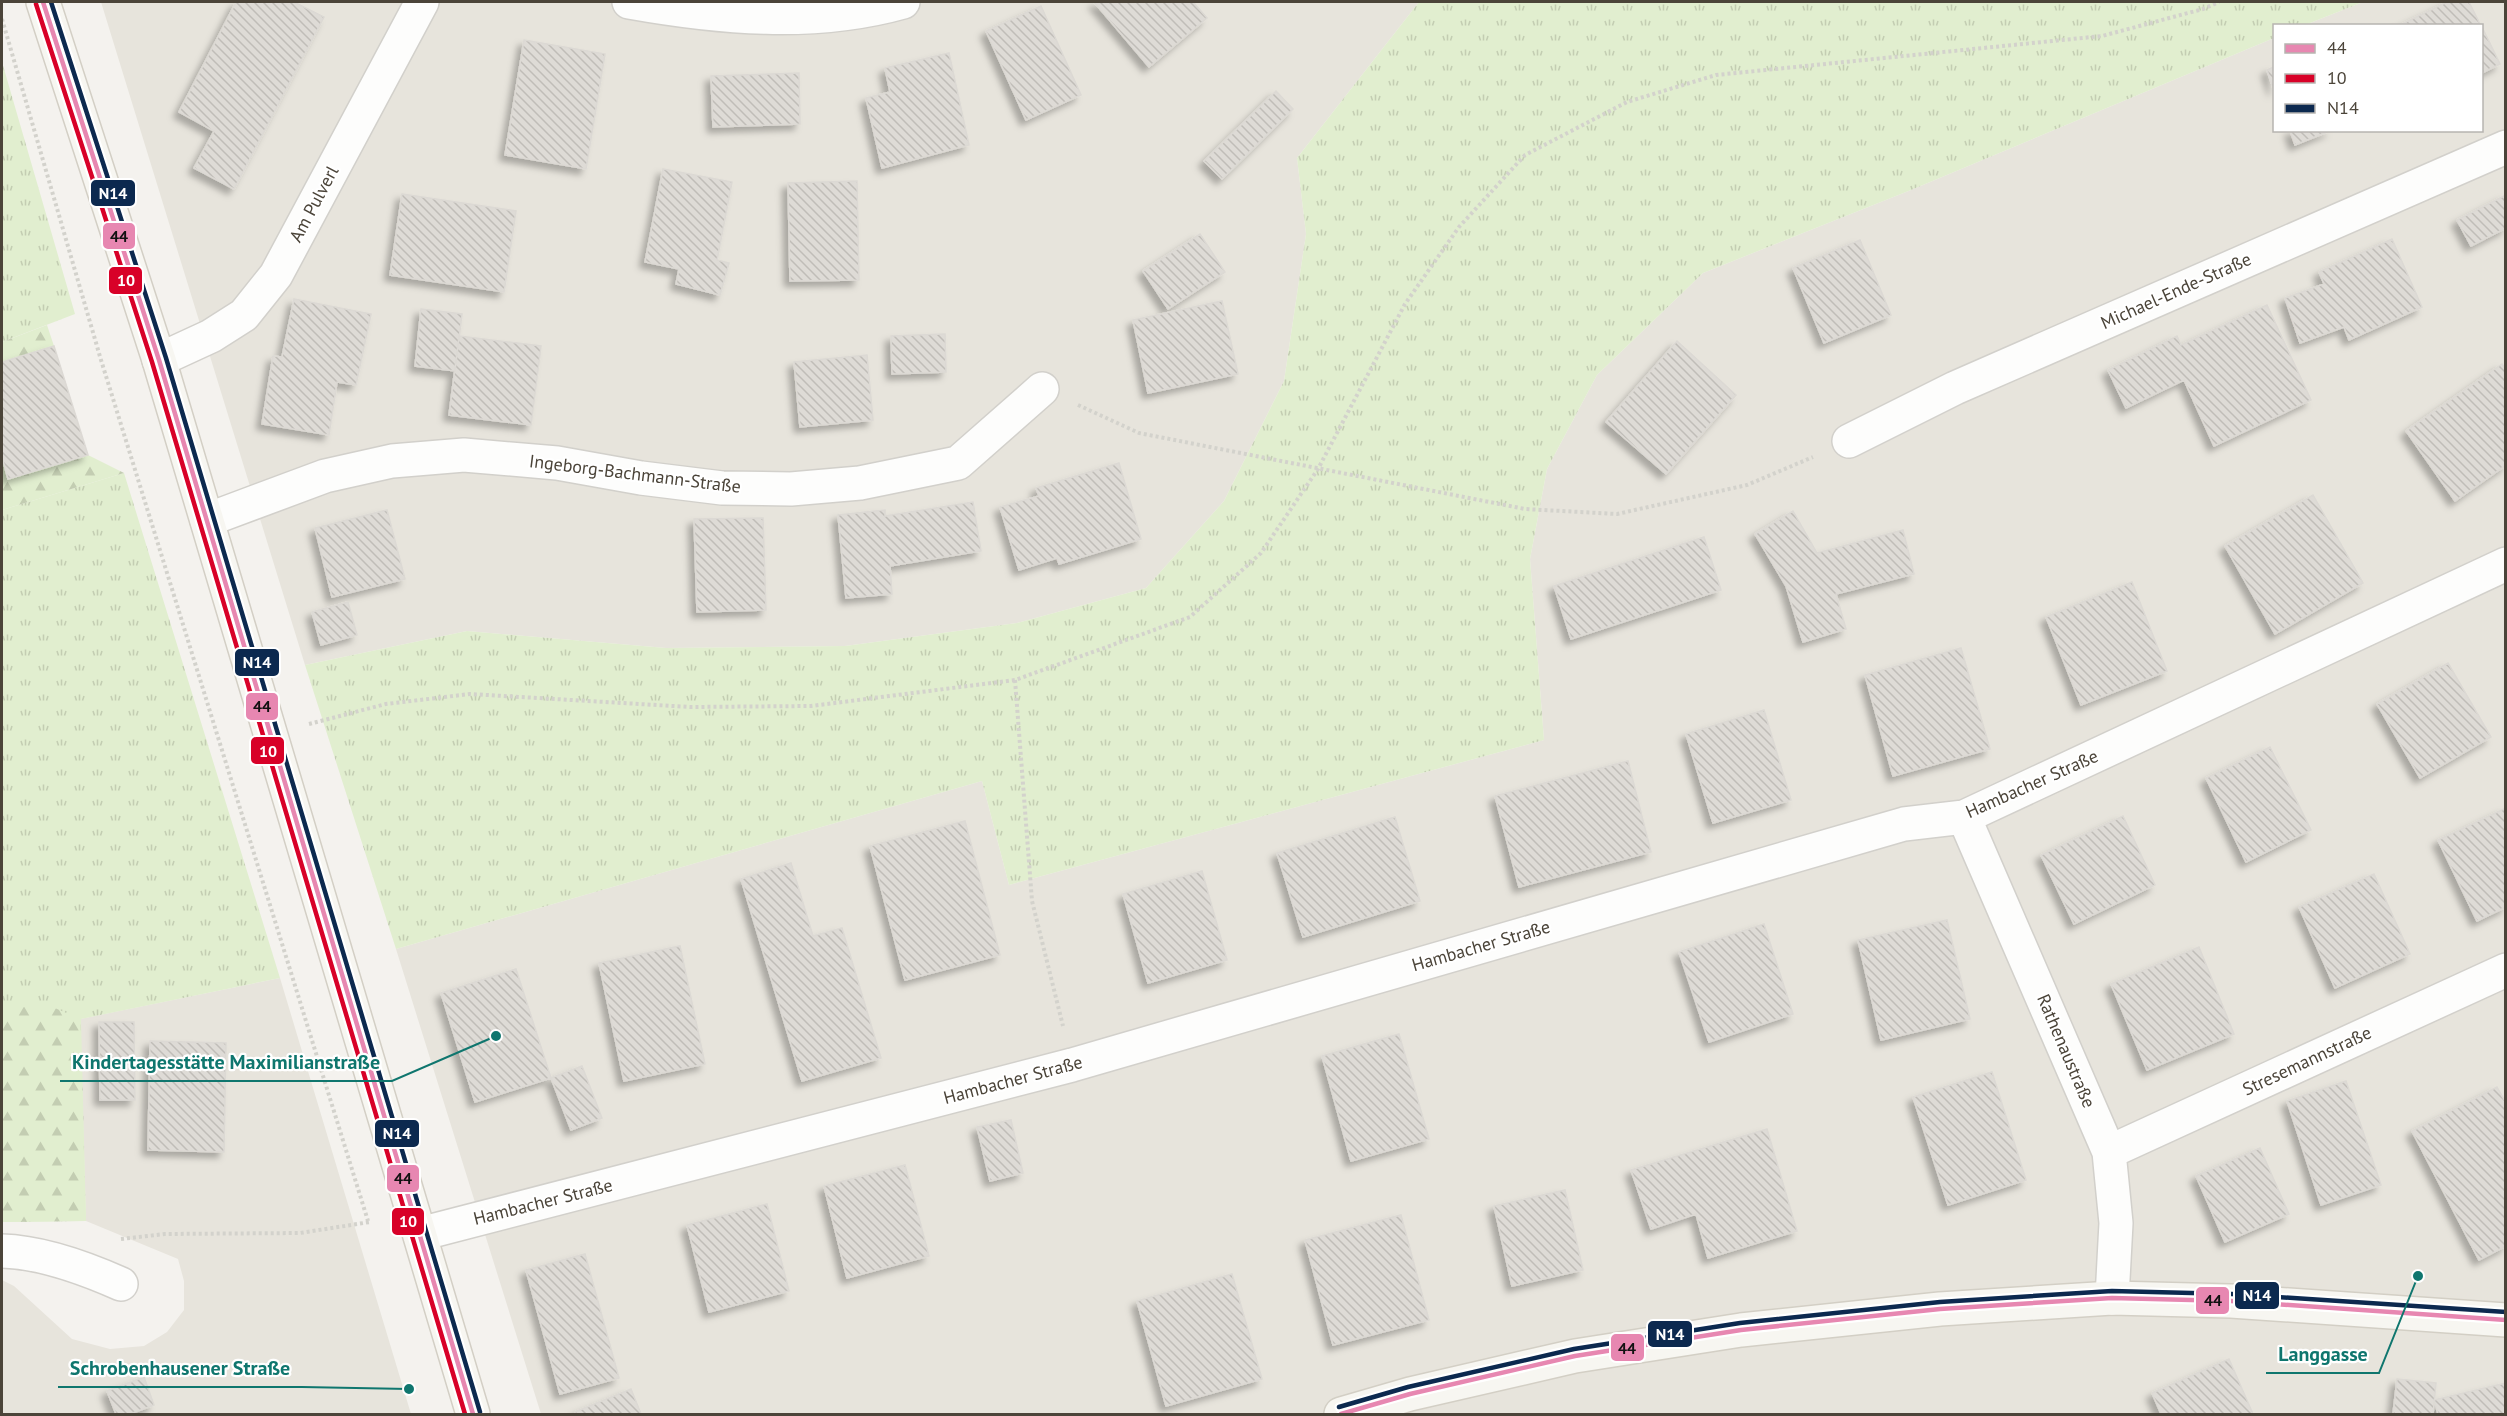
<svg xmlns="http://www.w3.org/2000/svg" width="2507" height="1416" font-family="'PT Sans',sans-serif">
	<style>
		.residential { fill: #e7e4dc }
		.grass { fill: url(#grass-tufts) }
		.forest { fill: url(#forest-firs) }
		.building { fill: url(#building-back-hatch); stroke: #dcd9d4; stroke-width: 1.5; filter: url(#shadow) }
		.lines { fill: none; stroke-linecap: round; stroke-linejoin: round }
		.street-casing { stroke: #d2d0cb; stroke-width: 36 }
		.secondary-casing { stroke: #d3cfc5; stroke-width: 36 }
		.path { stroke: #d3d2cc; stroke-width: 4; stroke-dasharray: 3 3; stroke-linecap: butt }
		.street { stroke: #fdfdfc; stroke-width: 33 }
		.secondary { stroke: #f7f6f1; stroke-width: 33 }
		.bus-1-casing { stroke: #fff; stroke-width: 9 }
		.bus-2-casing { stroke: #fff; stroke-width: 9 }
		.bus-3-casing { stroke: #fff; stroke-width: 9 }
		.bus-1 { stroke: #e787b1; stroke-width: 4.5 }
		.bus-2 { stroke: #d80128; stroke-width: 4.5 }
		.bus-3 { stroke: #0c294f; stroke-width: 4.5 }
		.labels { text-anchor: middle; stroke-width: 4.5; stroke-linejoin: round; paint-order: stroke }
		.street-label { font-size: 18px; fill: #4b4439; stroke: #fff }
		.leader { fill: none; stroke: #0f766e; stroke-width: 2 }
		.callout-dot { fill: #0f766e; stroke: #fff; stroke-width: 2 }
		.callout-label { font-size: 20px; text-anchor: middle; font-weight: bold; fill: #0f766e; stroke: #fff; stroke-width: 4.5; stroke-linejoin: round; paint-order: stroke }
		.line-badge { stroke: #fff; stroke-width: 2 }
		.badge-label { font-size: 16px; text-anchor: middle; font-weight: bold; fill: #fff }
		.pale-badge-label { font-size: 16px; text-anchor: middle; font-weight: bold; fill: #111 }
	</style>
	<defs>
		<pattern id="grass-tufts" width="24" height="20" patternUnits="userSpaceOnUse" patternTransform="scale(1.5)"><rect width="24" height="20" fill="#e1eecf"/><path d="M3 7l-1-3M5 7V3M7 7l1-3M15 17l-1-3M17 17v-4M19 17l1-3" fill="none" stroke="#c3cdb2"/></pattern>
		<pattern id="forest-firs" width="22" height="20" patternUnits="userSpaceOnUse" patternTransform="scale(1.5)"><rect width="22" height="20" fill="#e1eecf"/><path d="M5 1l3.5 6h-7zM16 11l3.5 6h-7z" fill="#c3cdb2"/></pattern>
		<pattern id="building-back-hatch" width="6" height="6" patternUnits="userSpaceOnUse" patternTransform="scale(1.5)"><rect width="6" height="6" fill="#dedbd6"/><path d="M-1 5l2 2M0 0l6 6M5-1l2 2" fill="none" stroke="#c0bdb8"/></pattern>
		<filter id="shadow"><feDropShadow dx="-5.5" dy="5.5" stdDeviation="3" flood-color="#0004"/></filter>
	</defs>
	<rect width="100%" height="100%" fill="#f4f2ee"/>
	<path class="residential" d="M 101,2 L 1419,2 L 1297,158 L 1306,234 L 1284,381 L 1224,501 L 1146,588 L 1017,623 L 845,646 L 666,648 L 467,631 L 305,665 Z
		M 2363,2 L 2505,2 L 2505,1414 L 541,1414 L 396,949 L 982,781 L 1009,885 L 1544,740 L 1530,559 L 1547,469 L 1597,375 L 1703,273 L 1911,190 L 2274,38 L 2274,130 L 2482,130 L 2482,26 L 2305,25 Z
		M 280,978 L 411,1414 L 2,1414 L 2,1280 L 14,1286 L 72,1339 L 110,1349 L 144,1346 L 167,1332 L 184,1310 L 184,1281 L 178,1259 L 86,1221 L 80,1019 Z"/>
	<path class="grass" d="M 1419,2 L 2363,2 L 2305,25 L 2274,26 L 2274,38 L 1911,190 L 1703,273 L 1597,375 L 1547,469 L 1530,559 L 1544,740 L 1009,885 L 982,781 L 396,949 L 305,665 L 467,631 L 666,648 L 845,646 L 1017,623 L 1146,588 L 1224,501 L 1284,381 L 1306,234 L 1297,158 Z
		M 2,62 L 75,314 L 2,342 Z
		M 124,473 L 280,978 L 81,1019 L 86,1221 L 2,1222 L 2,510 Z"/>
	<path class="forest" d="M 47,325 L 54,346 L 2,362 L 2,342 Z
		M 88,455 L 124,473 L 2,510 L 2,457 L 9,479 Z
		M 48,1005 L 80,1019 L 86,1221 L 2,1222 L 2,1009 Z"/>
	<path class="building" d="M 236,2 L 294,2 L 324,17 L 234,189 L 194,168 L 214,131 L 179,112 Z
		M 1094,2 L 1193,2 L 1207,18 L 1149,67 Z
		M 2447,2 L 2469,2 L 2481,26 L 2403,26 L 2402,24 Z
		M 1041,6 L 1081,95 L 1026,120 L 986,31 Z
		M 2482,27 L 2500,64 L 2482,73 Z
		M 524,40 L 605,54 L 586,169 L 505,155 Z
		M 949,53 L 969,145 L 882,168 L 866,98 L 890,92 L 885,68 Z
		M 2274,67 L 2274,91 L 2267,70 Z
		M 799,73 L 800,124 L 713,127 L 711,76 Z
		M 1276,91 L 1293,109 L 1222,179 L 1204,161 Z
		M 2290,130 L 2332,130 L 2295,145 Z
		M 663,169 L 732,182 L 717,260 L 729,263 L 720,295 L 676,284 L 679,269 L 645,262 Z
		M 857,181 L 859,280 L 790,281 L 788,183 Z
		M 402,194 L 516,211 L 504,292 L 390,275 Z
		M 2506,195 L 2506,228 L 2471,246 L 2457,220 Z
		M 1200,234 L 1225,272 L 1168,309 L 1143,271 Z
		M 2392,239 L 2422,307 L 2349,340 L 2344,327 L 2300,343 L 2285,298 L 2324,284 L 2319,272 Z
		M 1860,240 L 1891,315 L 1824,343 L 1793,268 Z
		M 294,299 L 371,314 L 356,385 L 337,382 L 329,435 L 262,424 L 273,356 L 282,357 Z
		M 1222,301 L 1238,374 L 1148,393 L 1133,320 Z
		M 2267,305 L 2311,400 L 2214,446 L 2184,380 L 2126,408 L 2108,370 L 2177,336 L 2181,345 Z
		M 421,309 L 462,314 L 455,371 L 415,366 Z
		M 945,334 L 946,372 L 892,374 L 891,336 Z
		M 459,336 L 541,346 L 531,425 L 449,415 Z
		M 1677,341 L 1736,395 L 1666,474 L 1606,422 Z
		M 54,346 L 88,455 L 8,479 L 2,457 L 2,362 Z
		M 867,355 L 873,420 L 800,427 L 794,362 Z
		M 2502,364 L 2506,369 L 2506,465 L 2455,501 L 2406,431 Z
		M 1119,463 L 1141,539 L 1059,564 L 1057,558 L 1019,570 L 1000,507 L 1039,496 L 1036,488 Z
		M 2313,495 L 2363,583 L 2275,634 L 2225,546 Z
		M 973,502 L 981,551 L 890,566 L 892,594 L 846,598 L 838,515 L 885,510 L 885,516 Z
		M 387,510 L 405,579 L 332,597 L 315,528 Z
		M 1793,511 L 1817,553 L 1903,530 L 1914,574 L 1836,594 L 1846,629 L 1803,642 L 1786,586 L 1755,534 Z
		M 763,518 L 766,610 L 697,612 L 694,519 Z
		M 1704,537 L 1721,590 L 1571,639 L 1554,586 Z
		M 2132,582 L 2167,671 L 2081,705 L 2046,617 Z
		M 348,602 L 357,635 L 321,645 L 312,612 Z
		M 1961,648 L 1990,749 L 1893,776 L 1865,675 Z
		M 2448,663 L 2491,737 L 2420,778 L 2377,704 Z
		M 1764,710 L 1791,800 L 1713,823 L 1686,734 Z
		M 2270,747 L 2311,830 L 2246,862 L 2206,778 Z
		M 1628,761 L 1651,852 L 1519,887 L 1495,796 Z
		M 2506,808 L 2506,907 L 2477,921 L 2438,840 Z
		M 2123,816 L 2155,885 L 2074,924 L 2041,855 Z
		M 1395,817 L 1420,901 L 1303,937 L 1277,853 Z
		M 965,821 L 1000,955 L 905,980 L 870,846 Z
		M 791,863 L 813,936 L 842,928 L 881,1058 L 802,1081 L 741,879 Z
		M 1202,871 L 1227,960 L 1148,983 L 1123,894 Z
		M 2374,874 L 2410,954 L 2335,988 L 2299,907 Z
		M 1947,920 L 1970,1019 L 1881,1040 L 1858,940 Z
		M 1764,924 L 1793,1014 L 1709,1042 L 1679,952 Z
		M 680,946 L 705,1064 L 624,1081 L 599,963 Z
		M 2199,947 L 2234,1034 L 2147,1070 L 2111,984 Z
		M 516,969 L 551,1078 L 475,1102 L 441,993 Z
		M 99,1022 L 134,1022 L 135,1100 L 100,1100 Z
		M 1399,1034 L 1429,1139 L 1351,1161 L 1322,1056 Z
		M 150,1041 L 226,1043 L 224,1152 L 148,1150 Z
		M 582,1066 L 602,1118 L 571,1130 L 551,1078 Z
		M 1992,1072 L 2026,1180 L 1948,1205 L 1913,1097 Z
		M 2346,1081 L 2381,1185 L 2321,1205 L 2287,1101 Z
		M 2497,1087 L 2506,1103 L 2506,1246 L 2479,1260 L 2412,1131 Z
		M 1011,1120 L 1023,1173 L 990,1181 L 977,1127 Z
		M 1767,1129 L 1797,1231 L 1708,1258 L 1696,1214 L 1651,1229 L 1631,1170 Z
		M 2260,1148 L 2289,1214 L 2225,1242 L 2196,1176 Z
		M 905,1165 L 929,1256 L 847,1278 L 824,1186 Z
		M 1565,1190 L 1583,1270 L 1512,1286 L 1494,1206 Z
		M 767,1204 L 789,1291 L 709,1312 L 687,1225 Z
		M 1401,1215 L 1429,1320 L 1333,1345 L 1305,1240 Z
		M 585,1254 L 619,1378 L 560,1394 L 526,1270 Z
		M 1232,1274 L 1262,1379 L 1166,1406 L 1137,1301 Z
		M 2229,1359 L 2253,1414 L 2161,1414 L 2152,1393 Z
		M 144,1377 L 154,1405 L 130,1414 L 116,1414 L 107,1391 Z
		M 2397,1379 L 2436,1383 L 2433,1414 L 2393,1414 Z
		M 2506,1383 L 2506,1414 L 2438,1414 L 2434,1400 Z
		M 631,1389 L 641,1414 L 576,1414 L 575,1412 Z"/>
	<g class="lines">
		<g class="street-casing">
			<path id="street" d="M 629,2 C 719,18 814,27 903,2
				M 159,360 L 211,336 L 244,315 L 276,275 L 422,2
				M 1849,441 L 1955,388 L 2506,147
				M 207,520 L 325,476 L 392,461 L 464,455 L 557,463 L 641,478 L 722,488 L 791,489 L 860,483 L 958,463 L 1042,389
				M 1964,817 L 2109,1152 L 2116,1223 L 2112,1298
				M 2109,1152 L 2506,970
				M 420,1234 L 1072,1065 L 1904,824 L 1964,817 L 2506,564
				M 2,1251 C 42,1252 85,1268 121,1284"/>
		</g>
		<g class="secondary-casing">
			<path id="secondary" d="M 43,2 L 159,360 L 473,1414
				M 1341,1414 L 1410,1394 L 1575,1356 L 1741,1330 L 1940,1309 L 2112,1298 L 2231,1301 L 2506,1320"/>
		</g>
		<path class="path" d="M 2,19 L 101,360 L 368,1221
			M 1078,405 L 1139,433 L 1525,509 L 1617,514 L 1747,485 L 1813,457
			M 1015,680 L 1032,901 L 1063,1026
			M 309,724 L 386,704 L 470,694 L 690,707 L 811,706 L 1015,680 L 1190,617 L 1261,553 L 1318,469 L 1405,304 L 1459,227 L 1525,155 L 1627,102 L 1716,75 L 2102,36 L 2203,9 L 2219,2
			M 121,1239 L 165,1234 L 300,1233 L 370,1222"/>
		<use href="#street" class="street"/>
		<use href="#secondary" class="secondary"/>
		<g class="bus-1-casing">
			<path id="bus-1" d="M 43,2 L 159,360 L 473,1414
				M 1341,1414 L 1410,1394 L 1575,1356 L 1741,1330 L 1940,1309 L 2112,1298 L 2231,1301 L 2506,1320"/>
		</g>
		<g class="bus-2-casing">
			<path id="bus-2" d="M 36,4 L 152,362 L 465,1414"/>
		</g>
		<g class="bus-3-casing">
			<path id="bus-3" d="M 51,2 L 166,358 L 480,1412
				M 1339,1407 L 1408,1387 L 1574,1349 L 1740,1323 L 1940,1302 L 2112,1291 L 2232,1294 L 2506,1312"/>
		</g>
		<use href="#bus-1" class="bus-1"/>
		<use href="#bus-2" class="bus-2"/>
		<use href="#bus-3" class="bus-3"/>
	</g>
	<g class="labels">
		<g class="street-label">
			<text transform="translate(314 204) rotate(-62)" y="6">Am Pulverl</text>
			<text transform="translate(2176 291) rotate(-24)" y="6">Michael-Ende-Straße</text>
			<text transform="translate(635 474) rotate(7)" y="6">Ingeborg-Bachmann-Straße</text>
			<text transform="translate(2032 784) rotate(-24)" y="6">Hambacher Straße</text>
			<text transform="translate(1481 946) rotate(-16)" y="6">Hambacher Straße</text>
			<text transform="translate(2066 1051) rotate(67)" y="6">Rathenaustraße</text>
			<text transform="translate(2307 1061) rotate(-25)" y="6">Stresemannstraße</text>
			<text transform="translate(1013 1080) rotate(-15)" y="6">Hambacher Straße</text>
			<text transform="translate(543 1202) rotate(-14)" y="6">Hambacher Straße</text>
		</g>
	</g>
	<path class="leader" d="M496 1036L392 1081H60M2418 1276L2379 1373H2266M409 1389L302 1387H58"/>
	<g class="callout-dot">
		<circle cx="496" cy="1036" r="6"/>
		<circle cx="2418" cy="1276" r="6"/>
		<circle cx="409" cy="1389" r="6"/>
	</g>
	<g class="callout-label">
		<text x="226" y="1069">Kindertagesstätte Maximilianstraße</text>
		<text x="2323" y="1361">Langgasse</text>
		<text x="180" y="1375">Schrobenhausener Straße</text>
	</g>
	<g class="line-badge">
		<rect x="90" y="179" width="46" height="28" rx="6" fill="#0c294f"/>
		<rect x="102" y="222" width="34" height="28" rx="6" fill="#e787b1"/>
		<rect x="108" y="266" width="35" height="29" rx="6" fill="#d80128"/>
		<rect x="234" y="648" width="46" height="29" rx="6" fill="#0c294f"/>
		<rect x="245" y="692" width="34" height="29" rx="6" fill="#e787b1"/>
		<rect x="250" y="736" width="35" height="29" rx="6" fill="#d80128"/>
		<rect x="374" y="1119" width="46" height="29" rx="6" fill="#0c294f"/>
		<rect x="386" y="1164" width="34" height="29" rx="6" fill="#e787b1"/>
		<rect x="391" y="1207" width="34" height="29" rx="6" fill="#d80128"/>
		<rect x="2234" y="1281" width="46" height="29" rx="6" fill="#0c294f"/>
		<rect x="2195" y="1286" width="35" height="29" rx="6" fill="#e787b1"/>
		<rect x="1647" y="1320" width="46" height="28" rx="6" fill="#0c294f"/>
		<rect x="1610" y="1333" width="35" height="29" rx="6" fill="#e787b1"/>
	</g>
	<g class="badge-label">
		<text x="113" y="199">N14</text>
		<text x="126" y="286">10</text>
		<text x="257" y="668">N14</text>
		<text x="268" y="757">10</text>
		<text x="397" y="1139">N14</text>
		<text x="408" y="1227">10</text>
		<text x="2257" y="1301">N14</text>
		<text x="1670" y="1340">N14</text>
	</g>
	<g class="pale-badge-label">
		<text x="119" y="242">44</text>
		<text x="262" y="712">44</text>
		<text x="403" y="1184">44</text>
		<text x="2213" y="1306">44</text>
		<text x="1627" y="1354">44</text>
	</g>
	<rect width="2507" height="1416" fill="none" stroke="#4b4439" stroke-width="6"/>
	<rect x="2273" y="24" width="210" height="108" fill="#ffffff" stroke="#b7b4b0" stroke-width="1.5"/>
	<rect x="2285" y="44" width="30" height="9" fill="#e787b1" stroke="#b7b4b0" stroke-width="1.5"/>
	<text x="2327" y="54" font-size="18" fill="#4b4439">44</text>
	<rect x="2285" y="74" width="30" height="9" fill="#d80128" stroke="#b7b4b0" stroke-width="1.5"/>
	<text x="2327" y="84" font-size="18" fill="#4b4439">10</text>
	<rect x="2285" y="104" width="30" height="9" fill="#0c294f" stroke="#b7b4b0" stroke-width="1.5"/>
	<text x="2327" y="114" font-size="18" fill="#4b4439">N14</text>
</svg>
